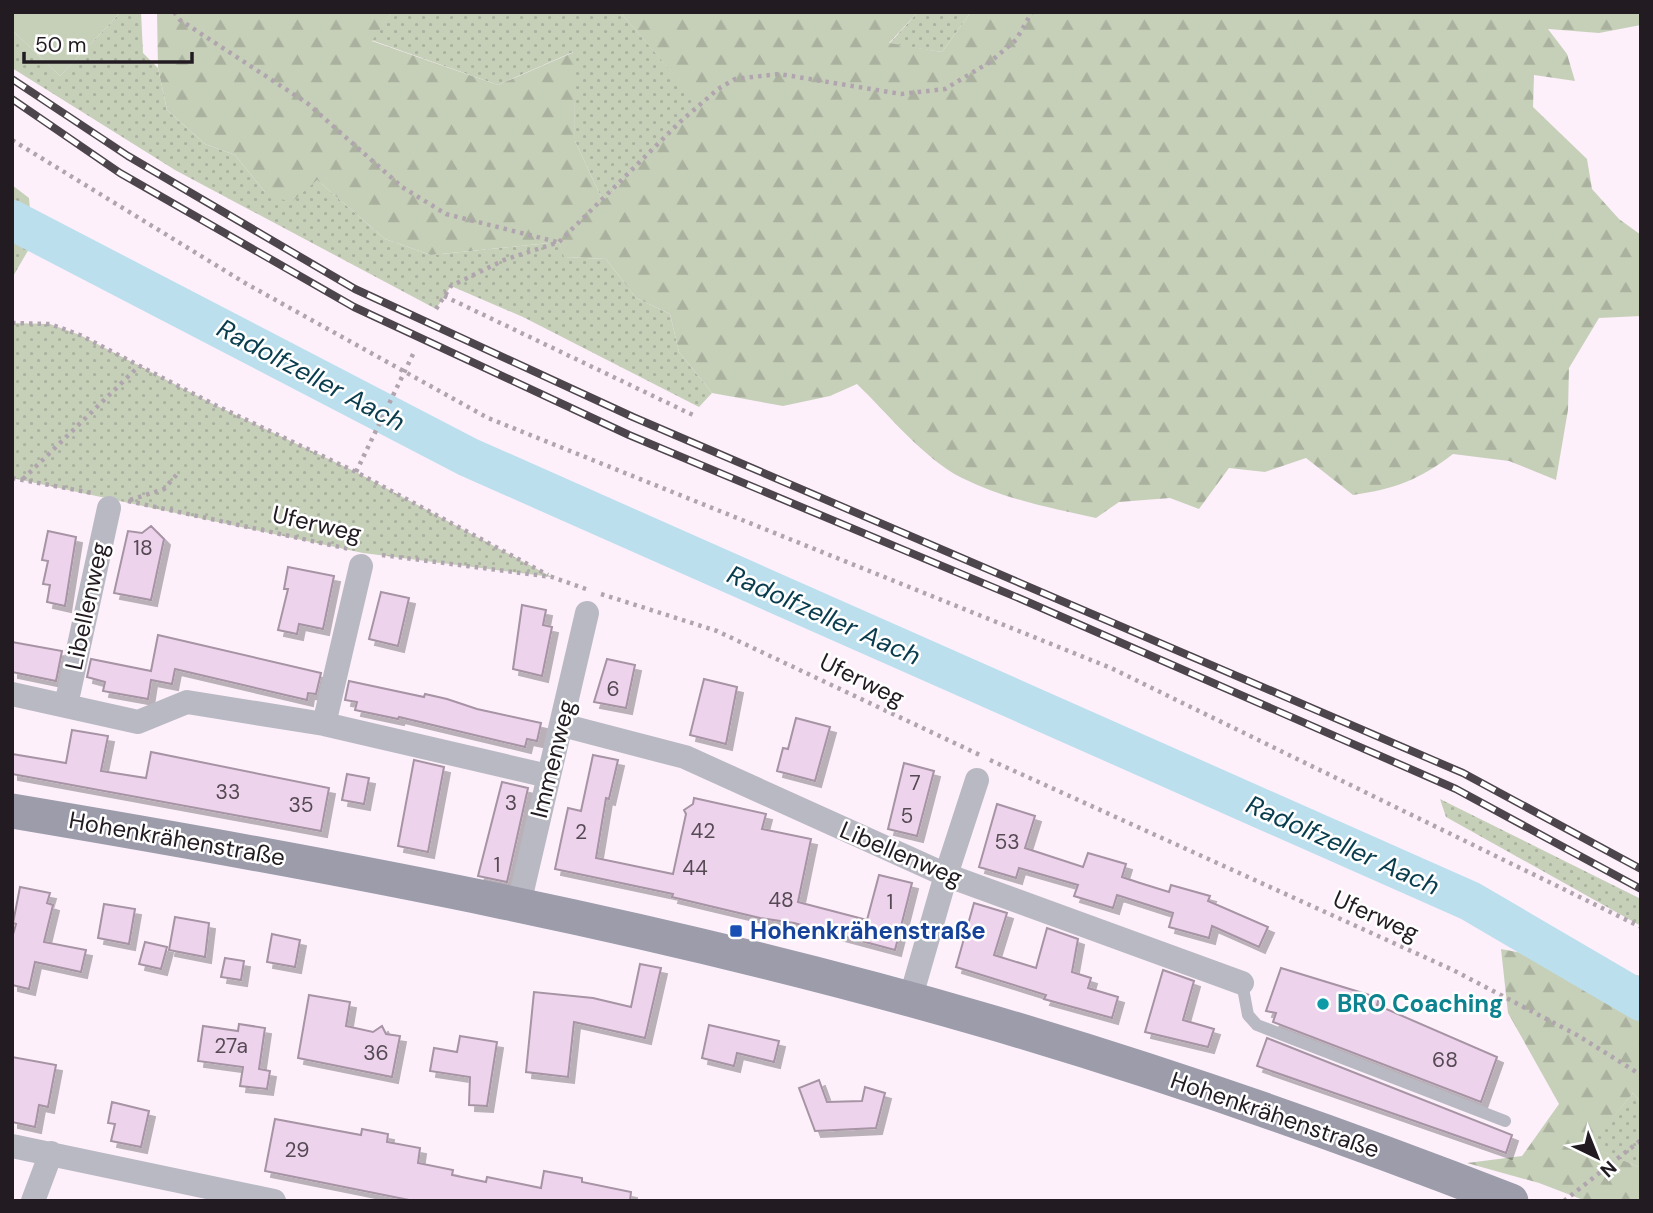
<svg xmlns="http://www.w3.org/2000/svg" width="1653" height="1213" font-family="'DM Sans',sans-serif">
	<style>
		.grass { fill: url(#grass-dots) }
		.forest { fill: url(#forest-firs) }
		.garden { fill: #c6d0b9 }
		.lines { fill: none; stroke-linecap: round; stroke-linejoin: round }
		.river { stroke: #bcdfee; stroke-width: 40 }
		.building { fill: #edd3eb; stroke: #a693a4; stroke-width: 2; filter: url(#shadow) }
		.path { stroke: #b0a5ae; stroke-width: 4.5; stroke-dasharray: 3.5 5; stroke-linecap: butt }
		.lane { stroke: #b9b9c3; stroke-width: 12 }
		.street { stroke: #b9b9c3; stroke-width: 24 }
		.secondary { stroke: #9c9cab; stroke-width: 35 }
		.rail-casing { stroke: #4d454c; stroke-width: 8 }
		.rail { stroke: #fff; stroke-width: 5; stroke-dasharray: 16; stroke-linecap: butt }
		.transit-dot { fill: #1a4fb4; stroke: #fff; stroke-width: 2.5 }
		.culture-dot { fill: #0f9aa8; stroke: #fff; stroke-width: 2.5 }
		.labels { text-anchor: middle; stroke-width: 5; stroke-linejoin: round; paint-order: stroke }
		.number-label { font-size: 21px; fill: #554954 }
		.street-label { font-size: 24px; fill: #221b21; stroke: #fff }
		.transit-label { font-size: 24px; font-weight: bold; fill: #164399; stroke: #fff; text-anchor: start }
		.culture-label { font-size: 24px; font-weight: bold; fill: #0d838f; stroke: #fff; text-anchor: start }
		.water-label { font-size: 26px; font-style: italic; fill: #093c4d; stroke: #fff }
	</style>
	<defs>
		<pattern id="grass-dots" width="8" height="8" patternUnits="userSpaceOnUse" patternTransform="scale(1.75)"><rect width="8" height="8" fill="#c6d0b9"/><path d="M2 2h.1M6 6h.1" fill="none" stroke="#aab29f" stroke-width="1.8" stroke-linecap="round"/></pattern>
		<pattern id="forest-firs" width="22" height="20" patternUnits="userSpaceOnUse" patternTransform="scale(1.75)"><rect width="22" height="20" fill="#c6d0b9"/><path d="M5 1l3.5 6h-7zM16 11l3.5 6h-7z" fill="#aab29f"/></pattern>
		<filter id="shadow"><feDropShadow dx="6" dy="6" stdDeviation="0" flood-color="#0004"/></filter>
	</defs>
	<rect width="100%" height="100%" fill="#fdf0fb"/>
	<path class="grass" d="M 121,12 L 141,12 L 143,53 L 158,68 L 167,110 L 205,144 L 235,155 L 265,192 L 317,180 L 385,239 L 431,255 L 559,242 L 565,257 L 606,259 L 636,298 L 670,314 L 679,352 L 712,393 L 699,407 L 523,317 L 451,286 L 436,309 L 175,170 L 12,68 L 12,30 L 60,76 Z
		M 392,12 L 620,12 L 700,104 L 603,201 L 575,141 L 573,52 L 498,85 L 371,40 Z
		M 918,12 L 971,12 L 942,52 L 889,44 Z
		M 12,185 L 29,198 L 33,242 L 12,278 Z
		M 12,323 L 50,324 L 80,335 L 215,405 L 356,472 L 552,577 L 363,553 L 12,478 Z
		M 1440,799 L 1641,899 L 1641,926 L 1446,817 Z
		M 1633,1093 L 1641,1103 L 1641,1168 L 1589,1146 Z"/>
	<path class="forest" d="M 157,12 L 392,12 L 372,41 L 498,85 L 574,52 L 575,141 L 603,201 L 699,104 L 620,12 L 918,12 L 889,43 L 942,52 L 971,12 L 1641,12 L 1641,25 L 1599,33 L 1548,29 L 1567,54 L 1575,81 L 1534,75 L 1533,107 L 1587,159 L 1592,189 L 1619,219 L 1641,235 L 1641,316 L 1599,318 L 1569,368 L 1568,410 L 1556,480 L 1509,461 L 1453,454 C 1419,480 1395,489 1353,495 L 1306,458 L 1265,472 L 1229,468 L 1199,509 L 1170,498 L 1119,502 L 1096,518 C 1050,508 1004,499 962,478 C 924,459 887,413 857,384 L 830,396 L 783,406 L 712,393 L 679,352 L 670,314 L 636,298 L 606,259 L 564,257 L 559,242 L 431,255 L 385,239 L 317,180 L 291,203 L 265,192 L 235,155 L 205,144 L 167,110 L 158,68 Z
		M 1501,949 L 1641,976 L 1641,1103 L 1633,1093 L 1590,1146 L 1641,1168 L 1641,1201 L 1586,1201 L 1539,1183 L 1467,1163 L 1522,1156 L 1559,1104 L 1508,1013 Z"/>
	<path class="garden" d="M 12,12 L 121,12 L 60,76 L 12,30 Z"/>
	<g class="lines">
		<path class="river" d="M 12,220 L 468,457 L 1470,901 L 1641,1001"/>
	</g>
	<path class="building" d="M 151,526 L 164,539 L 151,600 L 114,593 L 128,531 L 142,533 Z
		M 48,531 L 76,537 L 65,606 L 47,602 L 50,585 L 43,584 L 48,561 L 42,560 Z
		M 288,567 L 334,576 L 323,629 L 299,624 L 297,634 L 278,630 L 288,589 L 284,589 Z
		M 381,592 L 409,598 L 398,646 L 369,639 Z
		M 522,605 L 546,610 L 543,625 L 552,627 L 542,676 L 513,669 Z
		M 158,635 L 321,673 L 316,694 L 308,693 L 307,700 L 175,669 L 172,684 L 151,680 L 148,699 L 103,691 L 105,682 L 87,677 L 91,659 L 151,671 Z
		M 12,642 L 62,651 L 56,681 L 12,672 Z
		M 607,659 L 635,665 L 626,708 L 594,702 Z
		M 704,679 L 737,687 L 726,744 L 690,735 Z
		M 349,681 L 424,697 L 425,694 L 447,699 L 477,709 L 541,723 L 537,741 L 527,739 L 525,747 L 399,717 L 398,719 L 355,710 L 357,702 L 345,700 Z
		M 796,718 L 830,727 L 815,781 L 777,771 L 783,748 L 788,749 Z
		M 72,730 L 108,736 L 101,771 L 146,778 L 151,752 L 329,788 L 321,831 L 12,774 L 12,754 L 66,763 Z
		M 593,755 L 618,760 L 609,799 L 606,798 L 596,858 L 673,874 L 686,814 L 684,810 L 693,804 L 694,798 L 766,814 L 762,829 L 811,839 L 798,902 L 867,920 L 879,875 L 912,883 L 895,950 L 794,923 L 760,918 L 672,897 L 673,894 L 555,869 L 568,808 L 581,811 Z
		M 414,760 L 444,767 L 428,852 L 398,846 Z
		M 904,763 L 934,771 L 917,836 L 888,829 Z
		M 347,774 L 369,778 L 364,804 L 342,800 Z
		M 502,782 L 528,788 L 507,882 L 478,876 Z
		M 997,804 L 1035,816 L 1025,848 L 1083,867 L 1088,853 L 1126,864 L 1122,877 L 1140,883 L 1169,892 L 1171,885 L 1210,896 L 1208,901 L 1268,927 L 1259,947 L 1212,926 L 1209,938 L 1169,927 L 1173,913 L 1117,895 L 1113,908 L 1074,896 L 1078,885 L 1019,868 L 1016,878 L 979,867 Z
		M 20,887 L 50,893 L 47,903 L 53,905 L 44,942 L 86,950 L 81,972 L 35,962 L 29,989 L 12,985 L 12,938 L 16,924 L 13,923 Z
		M 974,903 L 1007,913 L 994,955 L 1036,968 L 1047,928 L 1078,939 L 1072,972 L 1091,978 L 1088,988 L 1118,997 L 1112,1018 L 1044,999 L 1046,995 L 956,967 Z
		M 104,904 L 135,909 L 129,944 L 98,938 Z
		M 175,917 L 209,923 L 205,957 L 169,950 Z
		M 272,934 L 300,940 L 295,967 L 267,962 Z
		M 145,942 L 167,947 L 161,969 L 139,964 Z
		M 225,958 L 244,961 L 241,980 L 221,977 Z
		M 640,964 L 661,968 L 645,1038 L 574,1022 L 568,1077 L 526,1072 L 534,992 L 593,998 L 631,1007 Z
		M 1281,968 L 1379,998 L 1377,1005 L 1497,1057 L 1481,1102 L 1273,1022 L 1276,1013 L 1266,1011 Z
		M 1163,970 L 1194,981 L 1183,1020 L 1214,1029 L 1208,1047 L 1145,1032 Z
		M 309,995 L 350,1002 L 346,1026 L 373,1032 L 382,1026 L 386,1034 L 400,1036 L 392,1077 L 298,1058 Z
		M 239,1024 L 265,1028 L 259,1069 L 270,1071 L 267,1089 L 240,1086 L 243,1067 L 198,1061 L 203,1026 L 238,1031 Z
		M 709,1025 L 779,1041 L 774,1062 L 737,1053 L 734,1066 L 702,1058 Z
		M 460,1036 L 497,1042 L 487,1106 L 469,1105 L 470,1077 L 430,1071 L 434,1048 L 457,1052 Z
		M 1267,1038 L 1512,1135 L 1506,1153 L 1257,1066 Z
		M 12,1057 L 56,1065 L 48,1107 L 39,1105 L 35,1127 L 12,1122 Z
		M 819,1080 L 827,1102 L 862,1101 L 865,1087 L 885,1093 L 876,1128 L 815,1131 L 799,1088 Z
		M 112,1102 L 149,1111 L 141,1147 L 111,1141 L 115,1124 L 108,1123 Z
		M 275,1119 L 361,1135 L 362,1129 L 388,1134 L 387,1142 L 420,1148 L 418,1163 L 453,1170 L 452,1175 L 486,1182 L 487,1177 L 541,1188 L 544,1171 L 582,1178 L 582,1182 L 631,1192 L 630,1201 L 414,1201 L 265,1171 Z"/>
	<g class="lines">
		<path class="path" d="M 174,12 L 180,20 L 307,103 L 402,187 L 446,214 L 557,242
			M 12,140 L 245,283 L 488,418 L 1111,668 L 1641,927
			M 444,296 L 695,416
			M 436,309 L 451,286 L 504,260 L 559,242 L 680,122 L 718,89 L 735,79 L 779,74 L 901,94 L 945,89 L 990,62 L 1016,40 L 1032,12
			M 12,323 L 50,324 L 80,335 L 215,405 L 356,472 L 548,575
			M 356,472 L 415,350
			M 12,478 L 92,493
			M 23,479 L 139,366
			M 130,500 L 164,489 L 179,472
			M 128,501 L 349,549
			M 382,555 L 552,577 L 586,589
			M 601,594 L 717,631 L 982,756
			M 990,760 L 1453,970 L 1577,1035 L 1641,1075
			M 1564,1201 L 1641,1140"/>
		<path class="lane" d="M 1242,983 L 1248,1015 L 1257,1025 L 1505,1121"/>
		<path class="street" d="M 12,694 L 138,722 L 187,702 L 324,724 L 548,776
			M 66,705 L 109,508
			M 324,724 L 361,566
			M 562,725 L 685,757 L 946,875 L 1242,983
			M 519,904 L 587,613
			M 910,1000 L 946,875 L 977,780
			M 12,1146 L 274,1201
			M 33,1201 L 51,1153"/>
		<path class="secondary" d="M 12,811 C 340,866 668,928 987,1021 C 1165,1073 1339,1134 1511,1201"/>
		<g class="rail-casing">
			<path id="rail" d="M 12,79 L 128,156 L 355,289 L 633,417 L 1463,773 L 1641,869
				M 12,99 L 120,173 L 354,307 L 629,435 L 1021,599 L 1456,789 L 1641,889"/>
		</g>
		<use href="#rail" class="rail"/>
	</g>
	<rect class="transit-dot" x="729" y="924" width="14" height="14" rx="3.5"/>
	<circle class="culture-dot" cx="1323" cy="1004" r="7"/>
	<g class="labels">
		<g class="number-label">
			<text x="143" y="555">18</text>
			<text x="613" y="696">6</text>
			<text x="915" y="790">7</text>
			<text x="228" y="799">33</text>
			<text x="511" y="810">3</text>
			<text x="301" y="812">35</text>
			<text x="907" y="823">5</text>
			<text x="703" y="838">42</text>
			<text x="581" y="839">2</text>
			<text x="1007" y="849">53</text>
			<text x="497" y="872">1</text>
			<text x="695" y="875">44</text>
			<text x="781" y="907">48</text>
			<text x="890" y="909">1</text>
			<text x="231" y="1053">27a</text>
			<text x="376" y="1060">36</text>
			<text x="1445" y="1067">68</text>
			<text x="297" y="1157">29</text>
		</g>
		<g class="street-label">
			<text transform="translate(317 524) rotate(13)" y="8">Uferweg</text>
			<text transform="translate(87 606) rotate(-78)" y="8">Libellenweg</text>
			<text transform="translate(862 680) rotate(26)" y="8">Uferweg</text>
			<text transform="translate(553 759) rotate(-76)" y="8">Immenweg</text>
			<text transform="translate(177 839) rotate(10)" y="8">Hohenkrähenstraße</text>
			<text transform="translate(901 854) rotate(23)" y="8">Libellenweg</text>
			<text transform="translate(1376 916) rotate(24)" y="8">Uferweg</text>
			<text transform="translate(1275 1115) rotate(19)" y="8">Hohenkrähenstraße</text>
		</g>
		<g class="transit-label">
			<text x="750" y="939">Hohenkrähenstraße</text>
		</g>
		<g class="culture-label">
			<text x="1337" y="1012">BRO Coaching</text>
		</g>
		<g class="water-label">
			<text transform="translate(311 375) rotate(28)" y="9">Radolfzeller Aach</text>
			<text transform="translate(824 615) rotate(24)" y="9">Radolfzeller Aach</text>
			<text transform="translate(1343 845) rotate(24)" y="9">Radolfzeller Aach</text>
		</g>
	</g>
	<rect width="1653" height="1213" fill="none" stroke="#221b21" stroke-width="28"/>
	<g transform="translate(1597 1157) rotate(137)" stroke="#ffffff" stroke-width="5" paint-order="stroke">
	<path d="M0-5L12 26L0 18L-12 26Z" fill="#221b21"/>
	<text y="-10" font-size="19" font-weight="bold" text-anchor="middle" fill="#221b21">N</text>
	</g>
	<path d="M24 52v10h168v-10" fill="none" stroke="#221b21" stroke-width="3.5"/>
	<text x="35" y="52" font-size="21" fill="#221b21" stroke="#ffffff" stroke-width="5" paint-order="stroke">50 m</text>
</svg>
